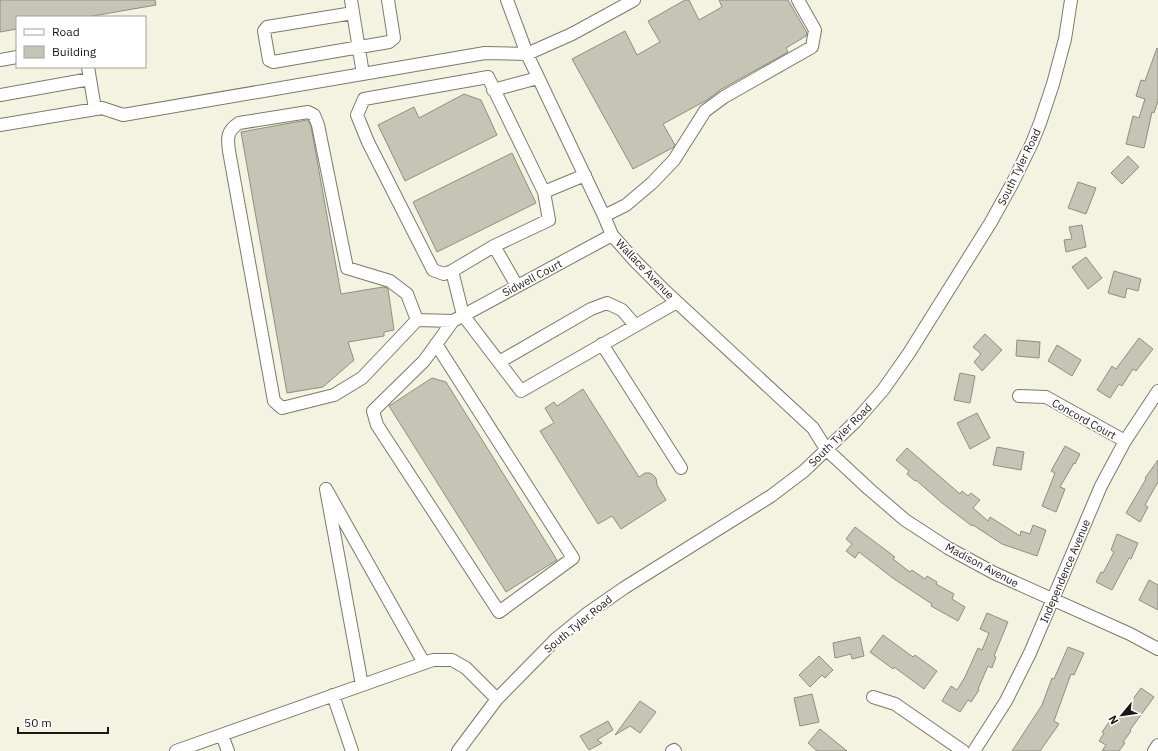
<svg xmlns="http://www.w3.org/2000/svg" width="1158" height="751" font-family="'IBM Plex Sans',sans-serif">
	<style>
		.building { fill: #c6c4b4; stroke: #908e7e }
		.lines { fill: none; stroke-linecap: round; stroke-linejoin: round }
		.minor-casing { stroke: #7c7a6b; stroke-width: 14 }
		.minor { stroke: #fff; stroke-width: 12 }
		.labels { text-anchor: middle; stroke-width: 3.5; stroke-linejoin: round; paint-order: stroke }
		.street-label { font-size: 11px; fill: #181711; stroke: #fff }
	</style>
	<rect width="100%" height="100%" fill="#f4f2e1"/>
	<path class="building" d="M 0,0 L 155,0 L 156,5 L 87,17 L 17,17 L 17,29 L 0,32 Z
		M 685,0 L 689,0 L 699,20 L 722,7 L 719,0 L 788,0 L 807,33 L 806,36 L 786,48 L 788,52 L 720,90 L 707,100 L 663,124 L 675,145 L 674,147 L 633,169 L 572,59 L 625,31 L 637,55 L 660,42 L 648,21 Z
		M 1157,48 L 1158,49 L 1158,101 L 1154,113 L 1152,112 L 1144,148 L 1126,144 L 1133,116 L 1139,118 L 1145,99 L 1136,96 L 1141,80 L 1145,81 Z
		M 464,94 L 481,100 L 497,135 L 405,181 L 378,125 L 414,107 L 419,118 Z
		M 307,120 L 308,120 L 311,126 L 341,294 L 383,287 L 387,288 L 388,289 L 394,330 L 384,332 L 384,336 L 348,342 L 354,360 L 323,387 L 287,393 L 241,132 Z
		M 512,153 L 536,203 L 437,252 L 413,202 Z
		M 1128,156 L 1139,167 L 1122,184 L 1111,173 Z
		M 1078,182 L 1096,188 L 1086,214 L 1068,208 Z
		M 1082,225 L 1086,247 L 1066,252 L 1064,240 L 1072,239 L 1069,227 Z
		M 1086,257 L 1102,278 L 1088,289 L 1072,267 Z
		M 1114,271 L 1141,279 L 1138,291 L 1127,288 L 1125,298 L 1108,293 Z
		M 985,334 L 1002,350 L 982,371 L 974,362 L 981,354 L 973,347 Z
		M 1139,338 L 1153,349 L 1136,371 L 1133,369 L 1122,386 L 1119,384 L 1110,398 L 1097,390 L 1112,366 L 1116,369 Z
		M 1017,340 L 1040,342 L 1039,358 L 1016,356 Z
		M 1057,345 L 1081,360 L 1072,376 L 1048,361 Z
		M 960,373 L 975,376 L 970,403 L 954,400 Z
		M 432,378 L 446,382 L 557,560 L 506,592 L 389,406 Z
		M 583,389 L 639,477 L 645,473 L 650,473 L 653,475 L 656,478 L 657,485 L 666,500 L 621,529 L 612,516 L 598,524 L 540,431 L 554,423 L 545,408 L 554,402 L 557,406 Z
		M 977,413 L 990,438 L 970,449 L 957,423 Z
		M 1065,446 L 1080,454 L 1075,464 L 1074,463 L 1060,487 L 1065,489 L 1056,512 L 1042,506 L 1055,473 L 1051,471 Z
		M 997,447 L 1024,452 L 1021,470 L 993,465 Z
		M 907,448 L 960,494 L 962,491 L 968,496 L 971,493 L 980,500 L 973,508 L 988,521 L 990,517 L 1020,536 L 1021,531 L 1030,534 L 1033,525 L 1046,530 L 1037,556 L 1002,544 L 973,525 L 972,526 L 942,503 L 916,480 L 915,481 L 907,474 L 909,471 L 896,460 Z
		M 1158,460 L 1158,482 L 1145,505 L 1148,507 L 1140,522 L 1126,513 L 1146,479 L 1145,478 Z
		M 855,527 L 895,557 L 893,559 L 910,572 L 912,570 L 925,579 L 927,576 L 937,582 L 936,584 L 954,594 L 952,599 L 965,607 L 958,621 L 931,606 L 932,604 L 894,579 L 859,552 L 855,558 L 846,551 L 852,544 L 846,539 Z
		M 1117,534 L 1138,543 L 1131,559 L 1129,558 L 1112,590 L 1096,582 L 1101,572 L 1103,573 L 1114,552 L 1111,550 Z
		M 1149,580 L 1158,585 L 1158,610 L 1139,600 Z
		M 987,613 L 1008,622 L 994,656 L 996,657 L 992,668 L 988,666 L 978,689 L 979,690 L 971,702 L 968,700 L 960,712 L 942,701 L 951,686 L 957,690 L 965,677 L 978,648 L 982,650 L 989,633 L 980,629 Z
		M 883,635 L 913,657 L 915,655 L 937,671 L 924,689 L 894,667 L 893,669 L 870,652 Z
		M 860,637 L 864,656 L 852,659 L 851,654 L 835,658 L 833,643 Z
		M 1068,647 L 1084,653 L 1074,675 L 1071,674 L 1054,721 L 1059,724 L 1040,751 L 1012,751 L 1042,705 L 1052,678 L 1054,679 Z
		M 819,656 L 833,670 L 825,678 L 822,675 L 810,687 L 799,675 Z
		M 1141,688 L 1154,697 L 1130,730 L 1131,731 L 1123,742 L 1125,743 L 1119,751 L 1102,751 L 1106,745 L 1099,741 L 1104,733 L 1102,732 L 1112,718 L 1117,721 Z
		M 812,694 L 819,722 L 800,726 L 794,698 Z
		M 640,701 L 656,712 L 640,733 L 630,726 L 615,735 Z
		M 608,721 L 613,730 L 597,740 L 602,743 L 589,750 L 580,736 Z
		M 820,729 L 847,751 L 817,751 L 808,743 Z"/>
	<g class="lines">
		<g class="minor-casing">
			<path id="minor" d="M 351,0 L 363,74
				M 507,0 L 527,54 L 604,216 L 612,235 L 635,261 L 666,292 L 813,428 L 826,449 L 869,489 L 905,520 L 948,548 L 994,573 L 1130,634 L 1158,649
				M 353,13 L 267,27 L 264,31 L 269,60 L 273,62 L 389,42 L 394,38 L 388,0
				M 0,60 L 17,57
				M 88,67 L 95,109
				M 488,77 L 544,192 L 549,220 L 494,246 L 452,271 L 444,274 L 433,270 L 368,142 L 357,115 L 364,99 Z
				M 493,90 L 538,78
				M 0,95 L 90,79
				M 0,125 L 102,108 L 123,115 L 485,53 L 527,54 L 572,34 L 634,0
				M 544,192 L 585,175
				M 604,216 L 626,205 L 652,183 L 674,160 L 705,111 L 724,97 L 812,47 L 815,30 L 798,0
				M 494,246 L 517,286
				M 452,271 L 463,315 L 521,391 L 677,302
				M 417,320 L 407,294 L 390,281 L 347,268 L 318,125 L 314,115 L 308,112 L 239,123 C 227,131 227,137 229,151 L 274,401 L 282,408 L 334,395 L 362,378 L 417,320 L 453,321
				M 436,344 L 573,558 L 499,612 L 377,425 L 373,411 L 424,361 L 453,321 L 612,235
				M 602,344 L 681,468
				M 499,362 L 591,309 L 607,303 L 622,310 L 635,325
				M 1019,396 L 1046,397 L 1125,441
				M 362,685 L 326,489 L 424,663
				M 333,695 L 352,751
				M 873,697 L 895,704 L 963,751
				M 222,735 L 228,751
				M 176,751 L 433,660 L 452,660 L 466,668 L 497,699
				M 458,751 L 497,699 L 556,639 L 588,613 L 624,588 L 771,496 L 804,471 L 855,422 L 883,390 L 909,353 L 991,222 L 1012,184 L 1032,143 L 1040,123 L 1053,84 L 1065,39 L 1071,0
				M 672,751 L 674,750 L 675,751
				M 974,751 L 1006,701 L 1030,653 L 1101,486 L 1125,441 L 1158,391
				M 1154,751 L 1158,745"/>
		</g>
		<use href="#minor" class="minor"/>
	</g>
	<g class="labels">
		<g class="street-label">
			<text transform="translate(1019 167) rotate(-64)" y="4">South Tyler Road</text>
			<text transform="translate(645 269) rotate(46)" y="4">Wallace Avenue</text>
			<text transform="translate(532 278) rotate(-28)" y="4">Sidwell Court</text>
			<text transform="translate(1084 419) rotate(29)" y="4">Concord Court</text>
			<text transform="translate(840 435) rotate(-45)" y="4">South Tyler Road</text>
			<text transform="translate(982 565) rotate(28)" y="4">Madison Avenue</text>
			<text transform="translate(1065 571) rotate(-67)" y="4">Independence Avenue</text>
			<text transform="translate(578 624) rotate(-39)" y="4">South Tyler Road</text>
		</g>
	</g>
	<rect x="16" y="16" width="130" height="52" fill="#ffffff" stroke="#a3a2a0"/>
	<rect x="24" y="29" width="20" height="6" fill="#ffffff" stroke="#a3a2a0"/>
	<text x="52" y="36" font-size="12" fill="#181711">Road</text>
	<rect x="24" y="46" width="20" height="12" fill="#c6c4b4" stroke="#a3a2a0"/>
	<text x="52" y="56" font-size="12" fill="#181711">Building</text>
	<g transform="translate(1122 715) rotate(241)" stroke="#ffffff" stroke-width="3" paint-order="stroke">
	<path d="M0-3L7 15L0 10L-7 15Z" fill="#181711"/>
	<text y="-6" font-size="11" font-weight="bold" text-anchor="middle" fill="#181711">N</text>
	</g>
	<path d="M18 727v6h90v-6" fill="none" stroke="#181711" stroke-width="2"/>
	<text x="24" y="727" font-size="12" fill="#181711" stroke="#ffffff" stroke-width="3" paint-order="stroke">50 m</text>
</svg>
